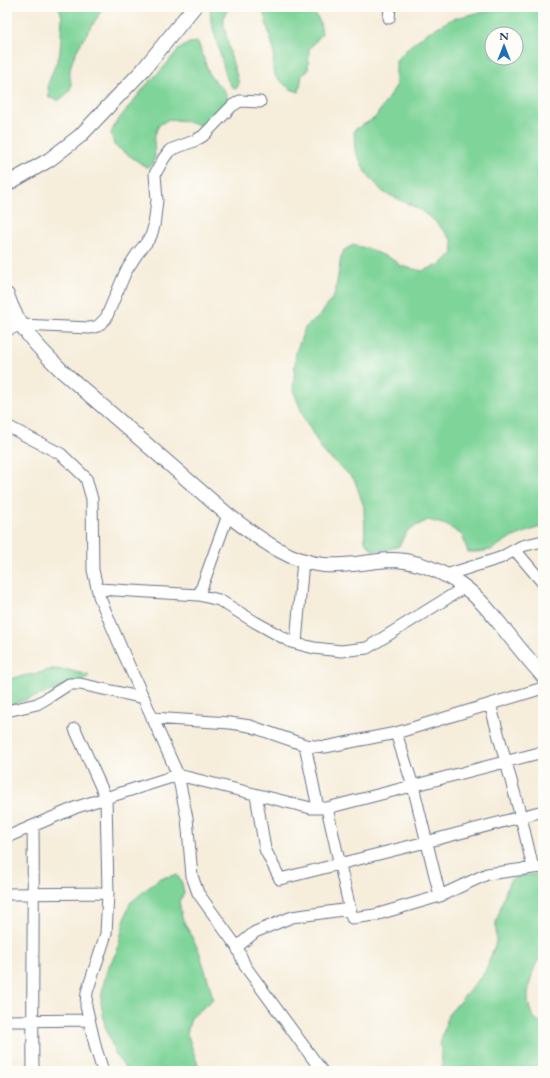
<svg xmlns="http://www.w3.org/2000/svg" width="550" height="1078" font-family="Cardo,serif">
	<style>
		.green { fill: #7ed499; stroke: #4c827c; fill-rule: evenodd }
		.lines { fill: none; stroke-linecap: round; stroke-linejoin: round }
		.minor-casing { stroke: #687289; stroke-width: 13 }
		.tertiary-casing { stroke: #687289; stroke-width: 16 }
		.minor { stroke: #fff; stroke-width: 11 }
		.tertiary { stroke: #fff; stroke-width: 14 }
	</style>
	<rect width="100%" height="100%" fill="#fdfcf7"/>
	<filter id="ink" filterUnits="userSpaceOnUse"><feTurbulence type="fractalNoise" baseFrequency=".025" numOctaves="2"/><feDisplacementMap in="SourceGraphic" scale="8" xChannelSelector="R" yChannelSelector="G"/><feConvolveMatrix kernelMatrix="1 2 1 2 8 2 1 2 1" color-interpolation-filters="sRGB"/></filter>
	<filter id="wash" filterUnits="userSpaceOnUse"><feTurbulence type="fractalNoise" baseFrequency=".012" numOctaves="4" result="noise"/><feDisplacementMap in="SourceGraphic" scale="16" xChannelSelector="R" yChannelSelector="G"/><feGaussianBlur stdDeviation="0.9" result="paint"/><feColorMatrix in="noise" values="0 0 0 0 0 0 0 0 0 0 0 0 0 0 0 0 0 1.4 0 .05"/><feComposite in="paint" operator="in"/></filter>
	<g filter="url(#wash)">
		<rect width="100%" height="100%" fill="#f6edda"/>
		<path class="green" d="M 59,7 L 103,7 C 93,27 77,44 71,65 C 66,83 80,86 59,100 L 49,98 L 48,84 L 60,53 L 62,17 Z
			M 210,7 L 229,7 L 224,16 L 224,25 L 231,57 L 236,73 L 239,84 L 236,89 L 232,87 L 227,79 L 211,21 Z
			M 262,7 L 313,7 L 313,10 L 320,22 L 322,34 L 309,49 L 308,71 L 302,75 L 299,92 L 290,89 L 276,77 L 273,70 L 274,51 Z
			M 522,8 L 540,10 L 543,11 L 543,527 L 537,528 L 508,539 L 491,550 L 477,552 L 468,552 L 462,535 L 446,525 L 428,520 L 408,530 L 399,546 L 387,550 L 372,550 L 365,541 L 364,507 L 355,481 L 341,467 L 324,453 L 305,420 L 293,390 L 296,352 L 305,328 L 320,316 L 335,294 L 341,257 L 344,250 L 353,245 L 366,248 L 392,259 L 401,266 L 422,271 L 441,264 L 453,253 L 452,240 L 435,221 L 417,208 L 383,192 L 366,173 L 355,150 L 354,130 L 375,118 L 396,86 L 396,60 L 410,46 L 427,33 L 452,19 L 477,13 ZM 492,34 L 516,34 L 516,58 L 492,58 Z
			M 198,42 L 210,76 L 224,90 L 228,98 L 223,111 L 212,121 L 202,126 L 184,121 L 169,119 L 159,125 L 157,129 L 154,138 L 155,157 L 152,165 L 146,167 L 114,145 L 111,133 L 115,124 L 147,84 L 165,66 L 178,50 L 189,43 Z
			M 52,669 L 68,670 L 88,675 L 88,678 L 84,680 L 7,706 L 7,679 L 39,673 Z
			M 543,874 L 543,956 C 533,962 528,988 528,999 C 528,1005 531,1012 533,1017 L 543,1024 L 543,1071 L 443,1071 L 440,1045 L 448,1015 L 485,972 L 496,942 L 496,923 L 504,896 L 510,880 L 523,875 Z
			M 177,875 L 182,883 L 184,894 L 179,901 L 182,918 L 199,951 L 209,983 L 213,999 L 191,1018 L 187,1033 L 200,1071 L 128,1071 L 116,1056 L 105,1026 L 101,1002 L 103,986 L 107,970 L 117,951 L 125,918 L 130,903 L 160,878 Z"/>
	</g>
	<g filter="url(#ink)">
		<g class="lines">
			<g class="minor-casing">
				<path id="minor" d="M 389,18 L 390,7
					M 7,330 L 21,325 L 90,328 L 98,326 L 106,318 L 126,271 L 137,254 L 146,243 L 151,236 L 154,226 L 157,200 L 155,174 L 164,158 L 170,150 L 194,141 L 203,136 L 232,106 L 240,101 L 260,102
					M 7,426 L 61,454 L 86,478 L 92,499 L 93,570 L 99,596 L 122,650 L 178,775 L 187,818 L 192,876 L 198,893 L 237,947 L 245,966 L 322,1071
					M 515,550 L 543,583
					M 446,575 L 500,558 L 522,546 L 543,541
					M 98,589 L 199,595 L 219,600 L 255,622 L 291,642 L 314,648 L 341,651 L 367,648 L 465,587
					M 199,595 L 228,515
					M 296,643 L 303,560
					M 490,704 L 521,817 L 533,868
					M 7,711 L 37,704 L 49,697 L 69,684 L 80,684 L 144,698
					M 152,718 L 230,723 L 250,726 L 305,745 L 325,747 L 396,733 L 543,688
					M 75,729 L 106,798 L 108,893 L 106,934 L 87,992 L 86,1006 L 96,1049 L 103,1071
					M 396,733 L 413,786 L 440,896
					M 305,745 L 318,808
					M 256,795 L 265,849 L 280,879 L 426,842 L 543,811
					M 327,808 L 352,918 L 375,915 L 440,896 L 487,874 L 533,868 L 543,867
					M 7,837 L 77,807 L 178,775 L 311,808 L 327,808 L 543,752
					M 7,894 L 108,893
					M 237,947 L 255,932 L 292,917 L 350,909
					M 7,1021 L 89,1020
					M 33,1071 C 32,989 34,908 33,826"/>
			</g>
			<g class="tertiary-casing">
				<path id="tertiary" d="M 7,184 L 49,160 L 80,136 L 143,70 L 194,7
					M 7,295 C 18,328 38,347 62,371 L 228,515 C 256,536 288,562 324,565 C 346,567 369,561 391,560 C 413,560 436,569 454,580 C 473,591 487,608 500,624 C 514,642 528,659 543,676"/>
			</g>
			<use href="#minor" class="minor"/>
			<use href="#tertiary" class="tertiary"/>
		</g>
	</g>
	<rect width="550" height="1078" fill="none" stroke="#fdfcf7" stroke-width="24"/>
	<g transform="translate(504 46)"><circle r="19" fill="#fdfcf7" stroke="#a3aaba"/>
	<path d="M0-3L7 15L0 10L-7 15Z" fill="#1f6fb2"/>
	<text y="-6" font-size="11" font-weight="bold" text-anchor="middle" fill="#1b2f5e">N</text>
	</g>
</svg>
